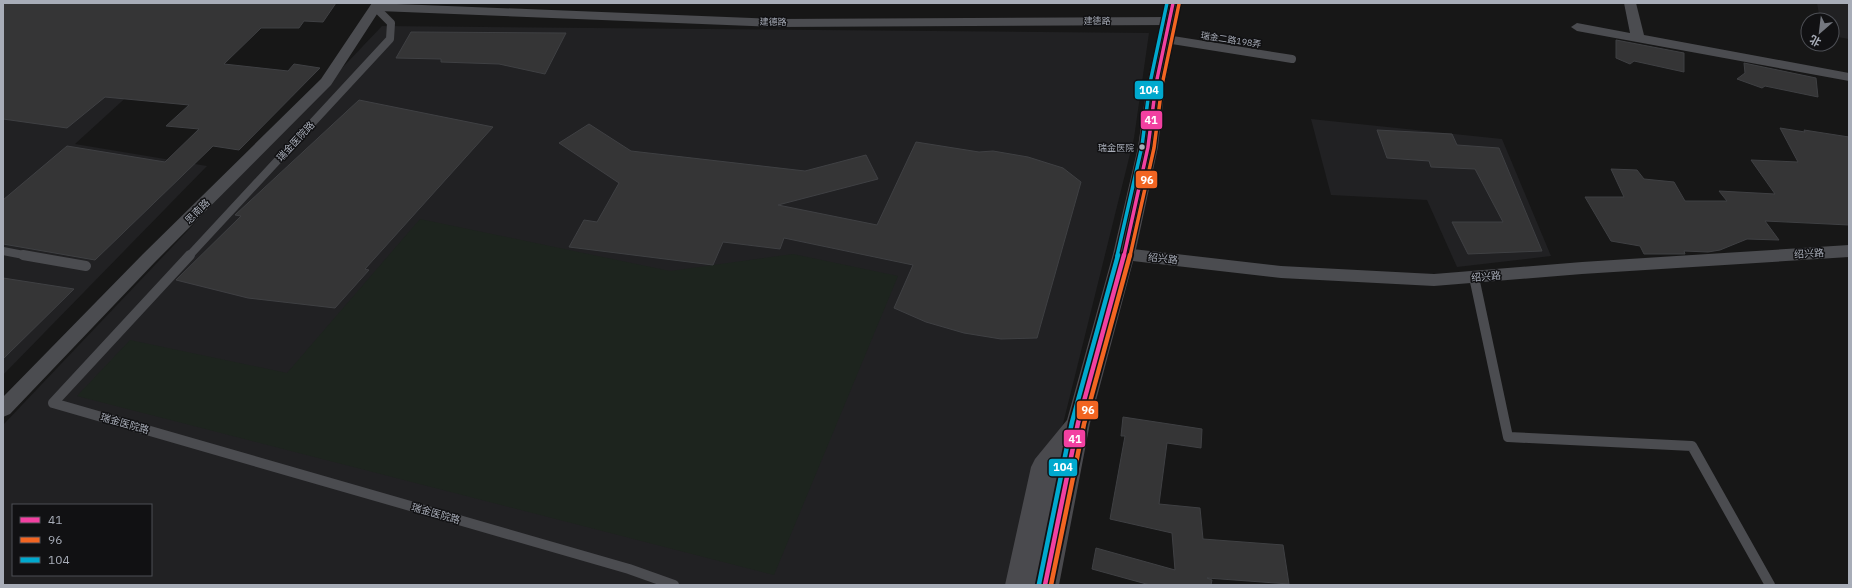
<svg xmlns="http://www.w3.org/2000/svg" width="1852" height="588" font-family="'IBM Plex Sans','Noto Sans SC',sans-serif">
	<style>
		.built { fill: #212123; fill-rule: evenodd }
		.green { fill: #1d241e }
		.building { fill: #353536; stroke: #3f4043 }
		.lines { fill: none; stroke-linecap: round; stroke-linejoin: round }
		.lane-far1 { stroke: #4b4c50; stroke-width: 8 }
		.lane { stroke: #4b4c50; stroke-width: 10 }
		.street { fill: #4b4c50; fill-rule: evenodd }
		.secondary { fill: #4a4a4e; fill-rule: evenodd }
		.bus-1-far1-casing { stroke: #111113; stroke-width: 6 }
		.bus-1-casing { stroke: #111113; stroke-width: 8 }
		.bus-2-far1-casing { stroke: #111113; stroke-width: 6 }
		.bus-2-casing { stroke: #111113; stroke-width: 8 }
		.bus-3-far1-casing { stroke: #111113; stroke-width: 6 }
		.bus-3-casing { stroke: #111113; stroke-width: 8 }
		.bus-1-far1 { stroke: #f240a1; stroke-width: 3.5 }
		.bus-1 { stroke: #f240a1; stroke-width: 4.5 }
		.bus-2-far1 { stroke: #f26522; stroke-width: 3.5 }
		.bus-2 { stroke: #f26522; stroke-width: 4.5 }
		.bus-3-far1 { stroke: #00a9ce; stroke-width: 3.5 }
		.bus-3 { stroke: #00a9ce; stroke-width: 4.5 }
		.bus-dot { fill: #a8adb8; stroke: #111113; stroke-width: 1.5 }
		.labels { text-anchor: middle; stroke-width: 3; stroke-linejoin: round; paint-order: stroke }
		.far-street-label { font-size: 9px; fill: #a8adb8; stroke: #111113 }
		.bus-label { font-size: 9px; fill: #a8adb8; stroke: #111113; text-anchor: end }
		.street-label { font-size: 10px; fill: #a8adb8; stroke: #111113 }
		.line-badge { stroke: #111113; stroke-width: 1.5 }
		.badge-label { font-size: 11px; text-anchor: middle; font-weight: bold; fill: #fff }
	</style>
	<rect width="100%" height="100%" fill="#171717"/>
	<path class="built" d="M 1817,3 L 1849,3 L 1849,39 L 1832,36 L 1832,20 L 1820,20 Z
		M 382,26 L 1149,33 L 1134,138 L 1023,585 L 3,585 L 3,425 ZM 13,505 L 151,505 L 151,575 L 13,575 Z
		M 189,40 L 75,144 L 207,166 L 3,375 L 3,87 Z
		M 1311,119 L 1502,139 L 1551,256 L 1457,267 L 1427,200 L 1331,195 Z"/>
	<path class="green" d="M 420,219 L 670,271 L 793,254 L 898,276 L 774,575 L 77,396 L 130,340 L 287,373 Z"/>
	<path class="building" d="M 3,3 L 336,3 L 323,22 L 304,21 L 299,28 L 261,28 L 224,64 L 288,71 L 294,64 L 320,68 L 239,150 L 213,146 L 95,260 L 3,244 L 3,200 L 67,146 L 165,162 L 199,129 L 166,126 L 189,105 L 105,97 L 67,128 L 3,119 Z
		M 411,32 L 566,33 L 545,74 L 499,64 L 441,62 L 441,59 L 396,58 Z
		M 1616,40 L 1684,53 L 1684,72 L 1634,61 L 1630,64 L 1616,58 Z
		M 1744,63 L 1816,78 L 1818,97 L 1765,86 L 1762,88 L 1737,79 L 1745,73 Z
		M 359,100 L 493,127 L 365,269 L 369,270 L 335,308 L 248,298 L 176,280 L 241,216 L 235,215 Z
		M 589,124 L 631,151 L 805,171 L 866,155 L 878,179 L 778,205 L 877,225 L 916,142 L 979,152 L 993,151 L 1028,157 L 1063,168 L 1081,182 L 1037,338 L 1001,339 L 964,333 L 926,322 L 894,308 L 913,265 L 784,238 L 780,249 L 723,242 L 713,265 L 569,247 L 584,220 L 597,222 L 619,183 L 559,143 Z
		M 1780,128 L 1805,132 L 1804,130 L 1849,137 L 1849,225 L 1765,221 L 1779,240 L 1747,239 L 1720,250 L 1708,252 L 1684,251 L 1685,254 L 1644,254 L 1640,246 L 1611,241 L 1585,197 L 1624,197 L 1611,169 L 1637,170 L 1644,179 L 1674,182 L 1685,201 L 1727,201 L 1719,191 L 1775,194 L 1751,160 L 1798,162 Z
		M 1377,130 L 1452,134 L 1457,145 L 1499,148 L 1542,251 L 1468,254 L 1452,222 L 1503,222 L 1475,169 L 1431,167 L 1429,161 L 1387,158 Z
		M 3,278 L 74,289 L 3,359 Z
		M 1123,417 L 1202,429 L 1201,448 L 1167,443 L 1159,504 L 1200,508 L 1203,539 L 1283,545 L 1289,584 L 1207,578 L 1212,580 L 1211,585 L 1150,585 L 1092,569 L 1096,548 L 1175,570 L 1172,533 L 1110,519 L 1125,436 L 1121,436 Z"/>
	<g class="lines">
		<path class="lane-far1" d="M 1166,39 L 1292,59
			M 3,251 L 29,256
			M 189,256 L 390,39 L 391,23 L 375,7"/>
		<path class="lane" d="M 23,255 L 86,266
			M 190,255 L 53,403 L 629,569 L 674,585
			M 1474,277 L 1508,437 L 1692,446 L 1770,585"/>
		<path class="street" d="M 372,3 L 777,19 L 1170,17 L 1176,21 L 1170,25 L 777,27 L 379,11 L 331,85 L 155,262 L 10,414 L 3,417 L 3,397 L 143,254 L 321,79 Z
			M 1624,3 L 1636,3 L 1644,35 L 1849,73 L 1849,81 L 1577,31 L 1571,27 L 1577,23 L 1630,33 Z
			M 1849,245 L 1849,257 L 1582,274 L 1434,286 L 1281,278 L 1124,260 L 1118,258 L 1116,254 L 1118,250 L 1124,248 L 1281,266 L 1434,274 L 1582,262 Z"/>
		<path class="secondary" d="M 1165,3 L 1181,3 L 1165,84 L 1158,147 L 1135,254 L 1090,423 L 1059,585 L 1005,585 L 1031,467 L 1035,459 L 1067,420 L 1113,254 L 1138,147 L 1147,84 Z"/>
		<g class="bus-1-far1-casing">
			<path id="bus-1-far1" d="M 1124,256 L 1148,147 L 1156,84 L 1173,3"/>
		</g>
		<g class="bus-1-casing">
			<path id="bus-1" d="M 1045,585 L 1078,423 L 1124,255"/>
		</g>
		<g class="bus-2-far1-casing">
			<path id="bus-2-far1" d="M 1130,256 L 1154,148 L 1162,85 L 1179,4"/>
		</g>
		<g class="bus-2-casing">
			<path id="bus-2" d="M 1051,585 L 1084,424 L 1130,255"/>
		</g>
		<g class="bus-3-far1-casing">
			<path id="bus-3-far1" d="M 1117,256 L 1142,146 L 1150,83 L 1167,3"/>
		</g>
		<g class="bus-3-casing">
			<path id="bus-3" d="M 1039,584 L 1072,422 L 1118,255"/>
		</g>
		<use href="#bus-1-far1" class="bus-1-far1"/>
		<use href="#bus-1" class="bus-1"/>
		<use href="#bus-2-far1" class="bus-2-far1"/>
		<use href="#bus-2" class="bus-2"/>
		<use href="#bus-3-far1" class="bus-3-far1"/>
		<use href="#bus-3" class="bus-3"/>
	</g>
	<circle class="bus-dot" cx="1142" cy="147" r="3.5"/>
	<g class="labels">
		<g class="far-street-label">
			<text x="1097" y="24">建德路</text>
			<text transform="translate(773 22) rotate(1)" y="3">建德路</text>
			<text transform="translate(1231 40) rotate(9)" y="3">瑞金二路198弄</text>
		</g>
		<g class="bus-label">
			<text x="1134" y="151">瑞金医院</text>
		</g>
		<g class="street-label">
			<text transform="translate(295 141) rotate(-47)" y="4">瑞金医院路</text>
			<text transform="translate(197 211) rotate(-45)" y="4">思南路</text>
			<text transform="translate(1809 253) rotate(-4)" y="4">绍兴路</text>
			<text transform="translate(1163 258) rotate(7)" y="4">绍兴路</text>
			<text transform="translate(1486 276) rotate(-5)" y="4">绍兴路</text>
			<text transform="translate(125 423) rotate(16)" y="4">瑞金医院路</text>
			<text transform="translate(436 513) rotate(16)" y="4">瑞金医院路</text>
		</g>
	</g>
	<g class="line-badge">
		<rect x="1134" y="80" width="30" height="20" rx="4" fill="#00a9ce"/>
		<rect x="1140" y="110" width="23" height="20" rx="4" fill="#f240a1"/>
		<rect x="1135" y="170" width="23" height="19" rx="4" fill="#f26522"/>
		<rect x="1076" y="400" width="23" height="20" rx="4" fill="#f26522"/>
		<rect x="1063" y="429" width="23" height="19" rx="4" fill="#f240a1"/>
		<rect x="1048" y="458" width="30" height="19" rx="4" fill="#00a9ce"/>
	</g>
	<g class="badge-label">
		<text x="1149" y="94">104</text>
		<text x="1151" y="124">41</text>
		<text x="1147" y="184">96</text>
		<text x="1088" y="414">96</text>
		<text x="1075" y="443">41</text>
		<text x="1063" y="471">104</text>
	</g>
	<rect width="1852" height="588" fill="none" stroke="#a8adb8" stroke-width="8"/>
	<rect x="12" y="504" width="140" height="72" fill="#111113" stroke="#4d4f55"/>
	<rect x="20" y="517" width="20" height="6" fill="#f240a1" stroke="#4d4f55"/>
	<text x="48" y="524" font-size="12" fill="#a8adb8">41</text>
	<rect x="20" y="537" width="20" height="6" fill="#f26522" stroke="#4d4f55"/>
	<text x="48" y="544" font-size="12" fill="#a8adb8">96</text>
	<rect x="20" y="557" width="20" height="6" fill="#00a9ce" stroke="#4d4f55"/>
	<text x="48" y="564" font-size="12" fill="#a8adb8">104</text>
	<g transform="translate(1820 32) rotate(208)"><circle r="19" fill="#111113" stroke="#4d4f55"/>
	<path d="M0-3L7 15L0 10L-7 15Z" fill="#757880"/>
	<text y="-6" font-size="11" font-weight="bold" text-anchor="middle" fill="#a8adb8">北</text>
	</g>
</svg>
